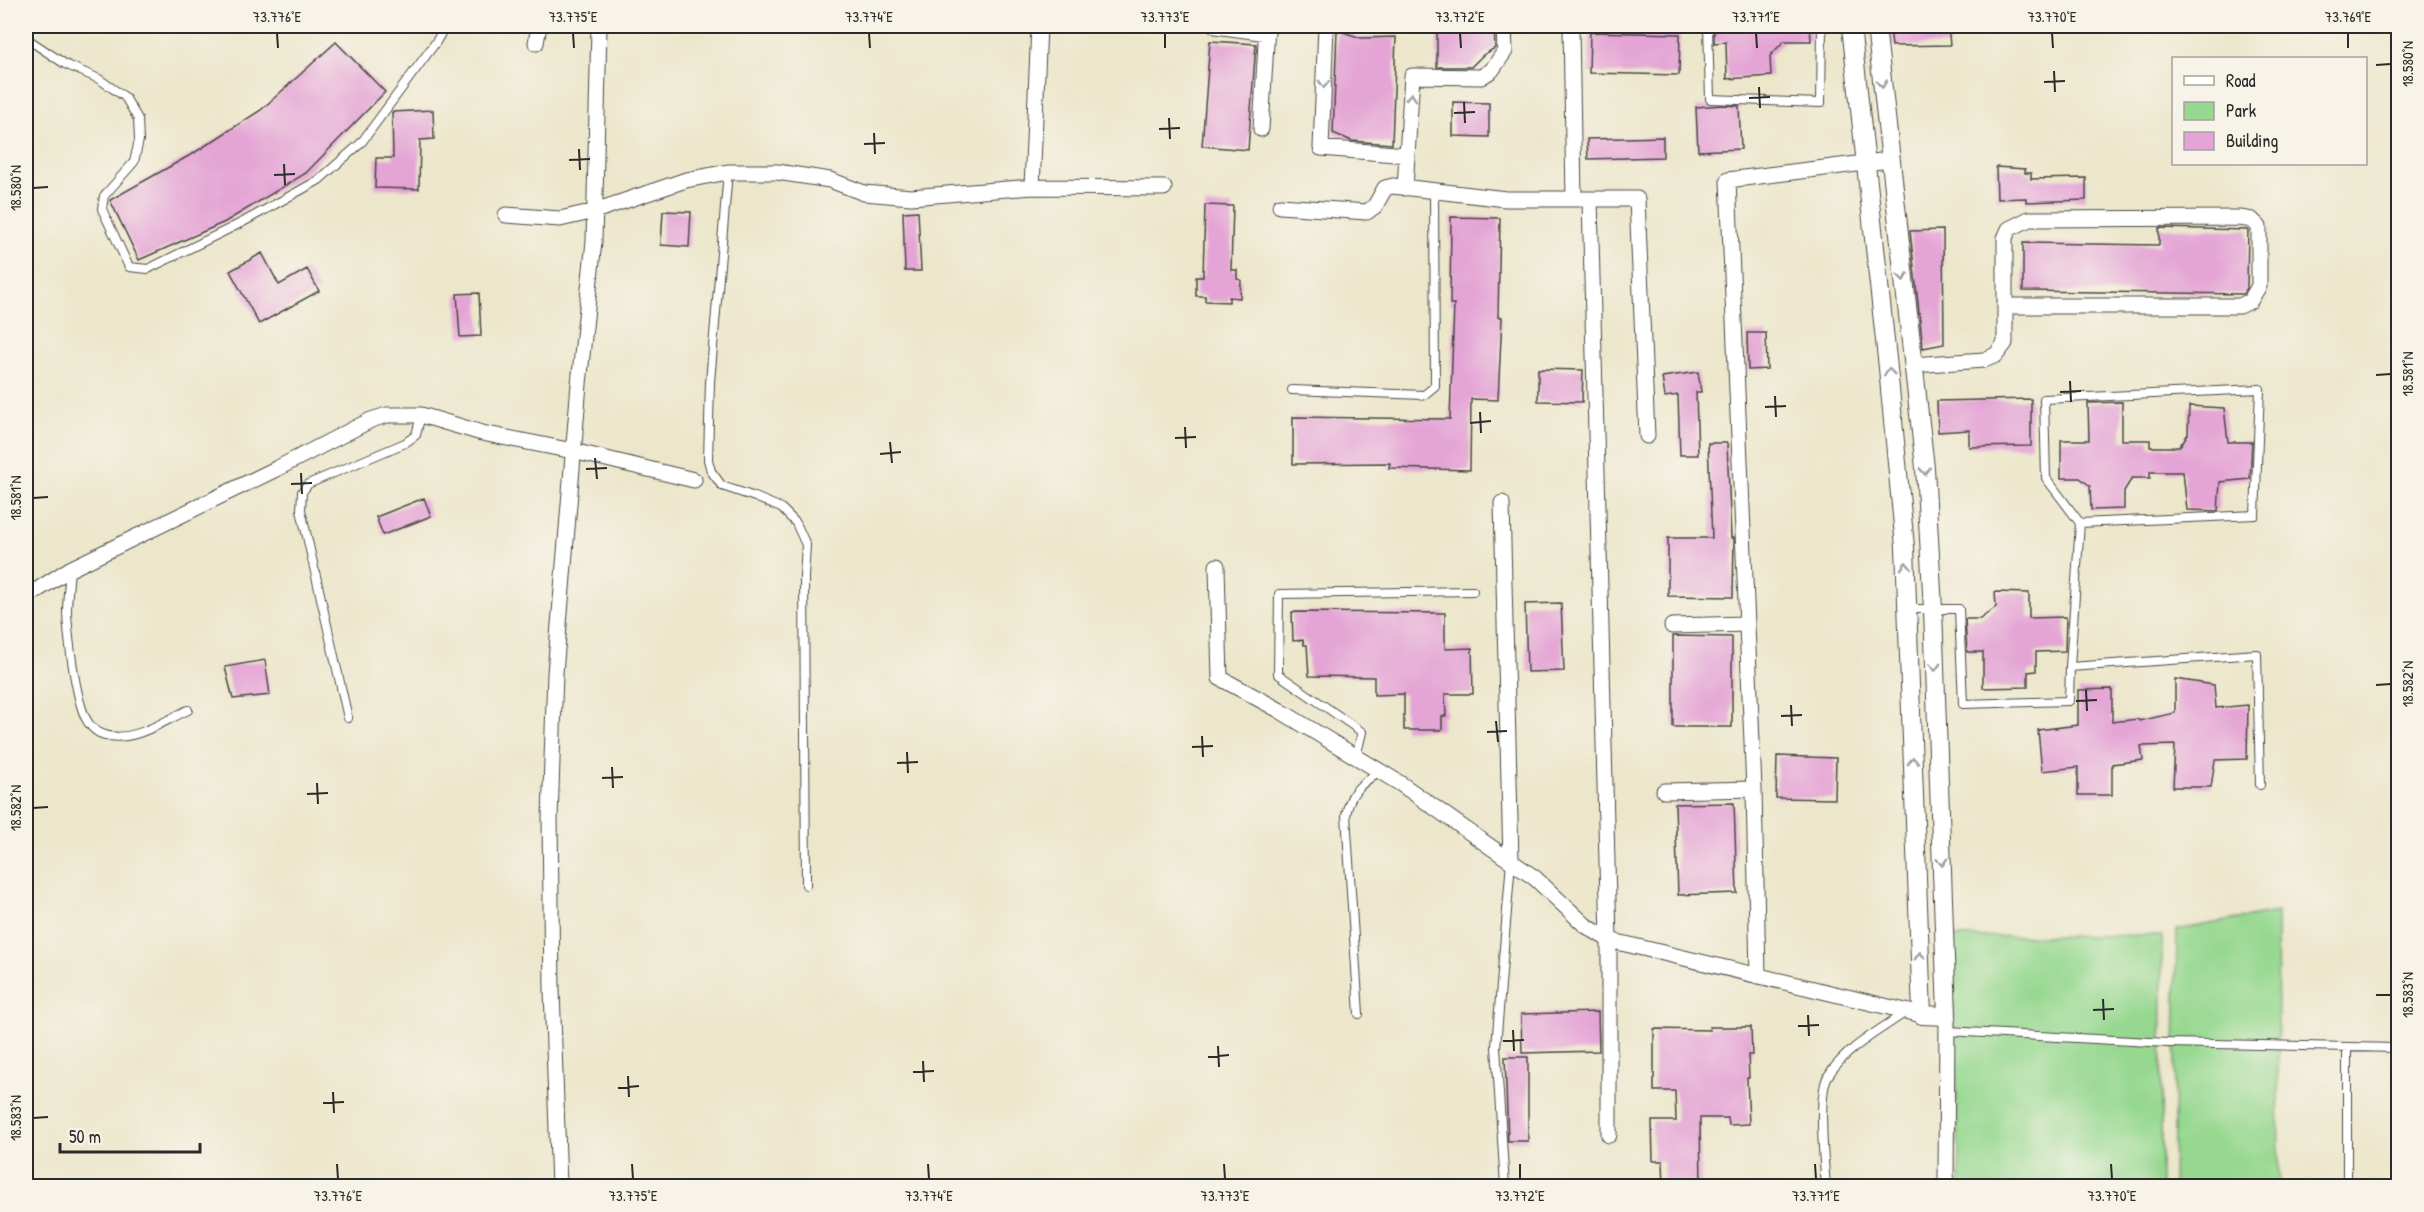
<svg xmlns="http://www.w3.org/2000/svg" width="2424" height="1212" font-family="'Patrick Hand',sans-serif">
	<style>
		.green { fill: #96d890; stroke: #60825e; stroke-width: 1.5 }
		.building { fill: #e4a4d5 }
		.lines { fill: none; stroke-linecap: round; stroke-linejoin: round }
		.service-casing { stroke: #484743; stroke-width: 10 }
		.minor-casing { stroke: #484743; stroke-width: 17 }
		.tertiary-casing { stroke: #484743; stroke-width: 20 }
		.service { stroke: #fff; stroke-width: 8 }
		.minor { stroke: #fff; stroke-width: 15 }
		.tertiary { stroke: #fff; stroke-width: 18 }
		.oneway { stroke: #a0a0a0 }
		.ticks { fill: none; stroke: #2b2b2b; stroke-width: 2 }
		.neatline { fill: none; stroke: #2b2b2b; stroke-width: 2 }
		.ticks-label { font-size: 15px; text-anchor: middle; fill: #2b2b2b }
	</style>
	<rect width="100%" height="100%" fill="#f7f3e8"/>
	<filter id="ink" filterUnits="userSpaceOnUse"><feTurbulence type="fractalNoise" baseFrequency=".0167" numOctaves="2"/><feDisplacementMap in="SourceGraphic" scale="12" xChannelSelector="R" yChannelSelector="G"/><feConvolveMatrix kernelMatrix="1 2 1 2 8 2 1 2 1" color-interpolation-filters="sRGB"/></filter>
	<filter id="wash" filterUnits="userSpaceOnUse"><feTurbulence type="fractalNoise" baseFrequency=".008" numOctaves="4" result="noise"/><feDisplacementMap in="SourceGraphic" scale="24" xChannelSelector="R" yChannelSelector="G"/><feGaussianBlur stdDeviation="1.35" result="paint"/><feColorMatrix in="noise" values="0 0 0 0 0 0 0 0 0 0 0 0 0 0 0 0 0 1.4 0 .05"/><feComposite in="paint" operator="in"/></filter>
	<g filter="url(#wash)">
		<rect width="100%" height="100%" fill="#ece6cb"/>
		<path class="green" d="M 2277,912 L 2279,1186 L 2173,1186 L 2177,930 Z
			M 2162,935 L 2161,1186 L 1960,1186 L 1951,937 Z"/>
		<g id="blocks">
			<path class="building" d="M 1437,26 L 1494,26 L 1495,48 L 1483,55 L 1471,67 L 1437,67 Z
				M 1714,26 L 1810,26 L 1811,41 L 1784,41 L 1770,56 L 1771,76 L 1727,79 L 1726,42 L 1714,43 Z
				M 1890,26 L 1948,26 L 1950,45 L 1892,46 Z
				M 1337,30 L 1361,38 L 1396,37 L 1392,144 L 1352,141 L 1333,133 Z
				M 1590,32 L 1680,34 L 1679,75 L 1589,73 Z
				M 1210,41 L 1256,44 L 1248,150 L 1202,146 Z
				M 336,42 L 385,92 L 306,173 L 225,222 L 139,260 L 110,200 L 194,153 L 261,110 Z
				M 1453,102 L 1489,103 L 1489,137 L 1453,136 Z
				M 1723,105 L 1739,106 L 1741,149 L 1698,151 L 1696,107 Z
				M 433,110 L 434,139 L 420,140 L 419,189 L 375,188 L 376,158 L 393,158 L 392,112 Z
				M 1663,137 L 1663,157 L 1588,159 L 1587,139 Z
				M 1996,167 L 2025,169 L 2025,173 L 2031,173 L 2031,179 L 2086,178 L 2086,200 L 2026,202 L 2026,198 L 1997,199 Z
				M 1205,205 L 1233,206 L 1231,270 L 1237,270 L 1237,279 L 1241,280 L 1240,298 L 1229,297 L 1229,302 L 1205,301 L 1205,296 L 1196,296 L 1196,277 L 1203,277 Z
				M 663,211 L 691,212 L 689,247 L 661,245 Z
				M 918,211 L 921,271 L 905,271 L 903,212 Z
				M 1451,217 L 1500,218 L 1498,317 L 1502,317 L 1498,400 L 1471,399 L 1470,470 L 1389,468 L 1390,463 L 1293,464 L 1293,417 L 1450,419 L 1454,304 L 1450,304 Z
				M 2159,228 L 2248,230 L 2247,288 L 2243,294 L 2023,291 L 2023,243 L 2159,245 Z
				M 1943,230 L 1944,344 L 1923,348 L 1910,231 Z
				M 262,253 L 279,285 L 307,269 L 319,291 L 259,324 L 230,271 Z
				M 479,293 L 481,336 L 460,337 L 457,294 Z
				M 1747,333 L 1766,333 L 1767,369 L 1748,370 Z
				M 1538,369 L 1583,370 L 1582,402 L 1538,401 Z
				M 1698,372 L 1701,392 L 1696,392 L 1698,455 L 1680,455 L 1678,395 L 1665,397 L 1662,377 Z
				M 2031,399 L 2031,446 L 1969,447 L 1969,430 L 1938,432 L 1937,401 Z
				M 2122,402 L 2122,440 L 2150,440 L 2150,447 L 2179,447 L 2188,434 L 2189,406 L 2224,408 L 2228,442 L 2252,442 L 2250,479 L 2220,482 L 2218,511 L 2187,510 L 2183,472 L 2150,472 L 2150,478 L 2132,478 L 2124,491 L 2124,509 L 2091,510 L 2090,486 L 2080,478 L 2061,478 L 2061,440 L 2089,440 L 2088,403 Z
				M 1708,443 L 1727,443 L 1731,538 L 1734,538 L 1733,597 L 1668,596 L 1668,538 L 1712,538 Z
				M 424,498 L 431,516 L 383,535 L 376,517 Z
				M 1995,592 L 2029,593 L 2029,618 L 2066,617 L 2065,651 L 2036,652 L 2036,671 L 2028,672 L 2028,687 L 1983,688 L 1983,652 L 1967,652 L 1965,619 L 1980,619 L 1996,607 Z
				M 1561,603 L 1564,671 L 1527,672 L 1525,604 Z
				M 1292,612 L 1445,613 L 1445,649 L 1472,648 L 1473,694 L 1445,694 L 1446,716 L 1442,716 L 1442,730 L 1404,730 L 1404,694 L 1374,695 L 1374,677 L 1309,676 L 1307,645 L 1304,645 L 1303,640 L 1293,641 Z
				M 1673,636 L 1732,637 L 1732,727 L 1673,727 Z
				M 265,660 L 270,695 L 233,699 L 225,667 Z
				M 2175,679 L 2214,685 L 2216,708 L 2248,705 L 2247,759 L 2215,760 L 2211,787 L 2173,787 L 2175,745 L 2141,746 L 2143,760 L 2112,764 L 2112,795 L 2078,795 L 2078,767 L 2042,771 L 2038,730 L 2078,725 L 2078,690 L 2112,689 L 2112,722 L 2138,719 L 2139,721 L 2175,713 Z
				M 1777,756 L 1836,758 L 1835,799 L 1776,798 Z
				M 1734,803 L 1737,893 L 1678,895 L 1675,804 Z
				M 1598,1012 L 1599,1051 L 1522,1053 L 1521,1014 Z
				M 1709,1027 L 1751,1027 L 1752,1055 L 1748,1055 L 1749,1078 L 1747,1078 L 1749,1124 L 1729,1125 L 1728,1118 L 1700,1118 L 1701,1186 L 1664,1186 L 1663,1161 L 1653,1161 L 1652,1121 L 1676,1121 L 1675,1091 L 1654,1091 L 1654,1029 L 1710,1030 Z
				M 1505,1057 L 1528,1057 L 1528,1141 L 1508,1141 Z"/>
		</g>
	</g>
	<g filter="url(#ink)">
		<use href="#blocks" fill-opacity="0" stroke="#484743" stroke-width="1.5"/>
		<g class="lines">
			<g class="service-casing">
				<path id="service" d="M 1708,26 L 1710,99 L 1821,103 L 1822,26
					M 26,38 L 65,64 L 99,79 L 125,97 L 138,119 L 139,140 L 134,162 L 104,196 L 102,209 L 129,267 L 148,269 L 243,222 L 319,180 L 361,143 L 436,42 L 445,26
					M 728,172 L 710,382 L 708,460 L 711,471 L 722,486 L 755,497 L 781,508 L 796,523 L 806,545 L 804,576 L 806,885
					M 1292,390 L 1424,395 L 1435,386 L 1434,191
					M 70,570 C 69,584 67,598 67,612 C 68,637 75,694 85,717 C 89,725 96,733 105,735 C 133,743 164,721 188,710
					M 1909,609 L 1959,609 L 1963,704 L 2069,701 L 2070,667 L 2257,654 L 2260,785
					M 2070,667 L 2080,523 L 2255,515 L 2260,389 L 2044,399 L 2046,478 L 2080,523
					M 348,718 L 301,510 L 302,492 L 308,484 L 405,443 L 416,435 L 421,415
					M 1356,757 L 1362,732 L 1278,674 L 1279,594 L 1473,591
					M 1359,1014 L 1346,815 C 1351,789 1360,786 1379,771
					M 1947,1031 L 2169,1043 L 2398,1048
					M 1505,1186 L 1496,1047 L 1511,861
					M 1826,1186 C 1824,1162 1817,1095 1828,1076 C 1845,1049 1880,1030 1906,1012
					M 2347,1186 L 2347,1047"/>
			</g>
			<g class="minor-casing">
				<path id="minor" d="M 1216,26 L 1267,33
					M 1326,26 L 1321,148 L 1407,155
					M 1571,26 L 1574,199
					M 536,43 L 539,26
					M 1261,129 L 1267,26
					M 1032,187 L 1039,26
					M 1405,188 L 1412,76 L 1481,77 L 1492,70 L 1505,51 L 1504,26
					M 1590,199 L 1609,940 L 1609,1135
					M 1280,206 L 1367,212 L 1375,206 L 1385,188 L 1393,186 L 1506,199 L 1637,199 L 1647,436
					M 506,215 L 560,219 L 595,211 L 686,180 L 728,172 L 777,172 L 830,180 L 864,193 L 911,197 L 1032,187 L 1164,188
					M 1913,365 L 1984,360 L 1996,355 L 2005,343 L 2005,238 L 2009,229 L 2029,219 L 2240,218 L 2252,220 L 2259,227 L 2259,286 L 2250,301 L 2240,306 L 2005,306
					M 1502,503 L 1511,861
					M 1217,566 L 1220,678 L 1279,710 L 1401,784 L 1535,878 L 1585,925 L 1609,940 L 1922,1015
					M 26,597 L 70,569 L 278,468 L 371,420 L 387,415 L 421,415 L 482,433 L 573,451 L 694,480
					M 1672,626 L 1747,624
					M 1664,791 L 1754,789
					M 1758,976 L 1754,789 L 1728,180 L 1889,160
					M 559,1186 L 552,990 L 550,818 L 555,673 L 579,384 L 594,241 L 599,26
					M 1946,1186 L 1947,1016"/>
			</g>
			<g class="tertiary-casing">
				<path id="tertiary" d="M 1851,26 L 1888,368 L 1905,547 L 1922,1015 L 1947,1016 L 1933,609 L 1925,468 L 1876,26"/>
			</g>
			<use href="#service" class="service"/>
			<use href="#minor" class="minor"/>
			<use href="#tertiary" class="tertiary"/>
		</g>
		<defs><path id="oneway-chevron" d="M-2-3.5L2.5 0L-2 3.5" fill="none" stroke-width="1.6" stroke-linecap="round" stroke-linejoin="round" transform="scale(1.5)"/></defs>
		<g class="oneway">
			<use href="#oneway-chevron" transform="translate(1324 84) rotate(92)"/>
			<use href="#oneway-chevron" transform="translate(1882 84) rotate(84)"/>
			<use href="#oneway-chevron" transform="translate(1411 97) rotate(-86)"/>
			<use href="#oneway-chevron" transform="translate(1903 277) rotate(83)"/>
			<use href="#oneway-chevron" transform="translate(1889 372) rotate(-96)"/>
			<use href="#oneway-chevron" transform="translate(1925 471) rotate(86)"/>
			<use href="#oneway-chevron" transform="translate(1906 566) rotate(-92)"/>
			<use href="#oneway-chevron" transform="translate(1935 667) rotate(88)"/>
			<use href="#oneway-chevron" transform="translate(1913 761) rotate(-92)"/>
			<use href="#oneway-chevron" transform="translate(1942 862) rotate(88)"/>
			<use href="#oneway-chevron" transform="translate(1920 956) rotate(-92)"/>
		</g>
	</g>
	<path class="ticks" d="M 277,33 L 278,48M 573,33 L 574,48M 869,33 L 870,48M 1165,33 L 1165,48M 1460,33 L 1461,48M 1756,33 L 1757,48M 2052,33 L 2053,48M 2348,33 L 2348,48M 2376,65 L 2391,64M 2054,71 L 2055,92M 2044,82 L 2065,81M 1759,87 L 1760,108M 1749,98 L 1770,97M 1464,102 L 1465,123M 1454,113 L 1475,112M 1169,118 L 1170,139M 1159,129 L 1180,128M 874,133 L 875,154M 864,144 L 885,143M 579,149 L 580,170M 569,160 L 590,159M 284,164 L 285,185M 274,175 L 295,174M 33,188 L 48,187M 2376,375 L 2391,374M 2070,381 L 2071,402M 2060,392 L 2081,391M 1775,396 L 1776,417M 1765,407 L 1786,406M 1480,412 L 1481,433M 1470,423 L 1491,421M 1185,427 L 1186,448M 1175,438 L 1196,437M 890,442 L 892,463M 880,454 L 901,452M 595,458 L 597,479M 586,469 L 607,468M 301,473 L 302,494M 291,484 L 312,483M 33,498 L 48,497M 2376,685 L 2391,684M 2086,690 L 2087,711M 2076,701 L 2097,700M 1791,705 L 1792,726M 1781,716 L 1802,715M 1496,721 L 1498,742M 1487,732 L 1507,731M 1202,736 L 1203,757M 1192,747 L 1213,746M 907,752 L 908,773M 897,763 L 918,762M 612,767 L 613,788M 602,778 L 623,777M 317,783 L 318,804M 307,794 L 328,793M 33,808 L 48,807M 2376,995 L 2391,995M 2103,999 L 2104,1020M 2093,1010 L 2114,1009M 1808,1015 L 1809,1036M 1798,1026 L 1819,1025M 1513,1030 L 1514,1051M 1503,1041 L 1524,1040M 1218,1046 L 1219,1067M 1208,1057 L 1229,1055M 923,1061 L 924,1082M 913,1072 L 934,1071M 628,1076 L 629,1097M 618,1088 L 639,1086M 333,1092 L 334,1113M 323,1103 L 344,1102M 33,1118 L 48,1117M 337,1164 L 338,1179M 632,1164 L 633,1179M 928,1164 L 929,1179M 1224,1164 L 1225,1179M 1520,1164 L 1520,1179M 1815,1164 L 1816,1179M 2111,1164 L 2112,1179"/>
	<rect width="2424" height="1212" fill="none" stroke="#f7f3e8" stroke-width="66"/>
	<rect x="2172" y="57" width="195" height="108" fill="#f7f3e8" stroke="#a5a39c" stroke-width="1.5"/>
	<rect x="2184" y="76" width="30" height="9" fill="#ffffff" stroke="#a5a39c" stroke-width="1.5"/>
	<text x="2226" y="87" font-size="18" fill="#2b2b2b">Road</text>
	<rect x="2184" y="102" width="30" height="18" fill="#96d890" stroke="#a5a39c" stroke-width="1.5"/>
	<text x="2226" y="117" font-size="18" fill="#2b2b2b">Park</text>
	<rect x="2184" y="132" width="30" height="18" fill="#e4a4d5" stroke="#a5a39c" stroke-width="1.5"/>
	<text x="2226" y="147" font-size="18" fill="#2b2b2b">Building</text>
	<path d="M60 1143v9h140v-9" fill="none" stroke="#2b2b2b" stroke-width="3"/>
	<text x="69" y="1143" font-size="18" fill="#2b2b2b" stroke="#f7f3e8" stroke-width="4.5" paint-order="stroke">50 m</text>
	<rect x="33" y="33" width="2358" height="1146" class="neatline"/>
	<g class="ticks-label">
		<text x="277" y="22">73.776°E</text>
		<text x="573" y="22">73.775°E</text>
		<text x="869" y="22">73.774°E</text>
		<text x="1165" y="22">73.773°E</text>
		<text x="1460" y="22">73.772°E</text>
		<text x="1756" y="22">73.771°E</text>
		<text x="2052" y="22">73.770°E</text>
		<text x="2348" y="22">73.769°E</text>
		<text transform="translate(2408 64) rotate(-90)" y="5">18.580°N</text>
		<text transform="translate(16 188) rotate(-90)" y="5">18.580°N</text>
		<text transform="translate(2408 374) rotate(-90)" y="5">18.581°N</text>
		<text transform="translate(16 498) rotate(-90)" y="5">18.581°N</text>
		<text transform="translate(2408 684) rotate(-90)" y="5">18.582°N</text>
		<text transform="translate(16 808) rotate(-90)" y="5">18.582°N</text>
		<text transform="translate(2408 995) rotate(-90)" y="5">18.583°N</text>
		<text transform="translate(16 1118) rotate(-90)" y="5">18.583°N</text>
		<text x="338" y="1201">73.776°E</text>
		<text x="633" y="1201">73.775°E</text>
		<text x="929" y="1201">73.774°E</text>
		<text x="1225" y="1201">73.773°E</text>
		<text x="1520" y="1201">73.772°E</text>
		<text x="1816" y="1201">73.771°E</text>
		<text x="2112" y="1201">73.770°E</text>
	</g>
</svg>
